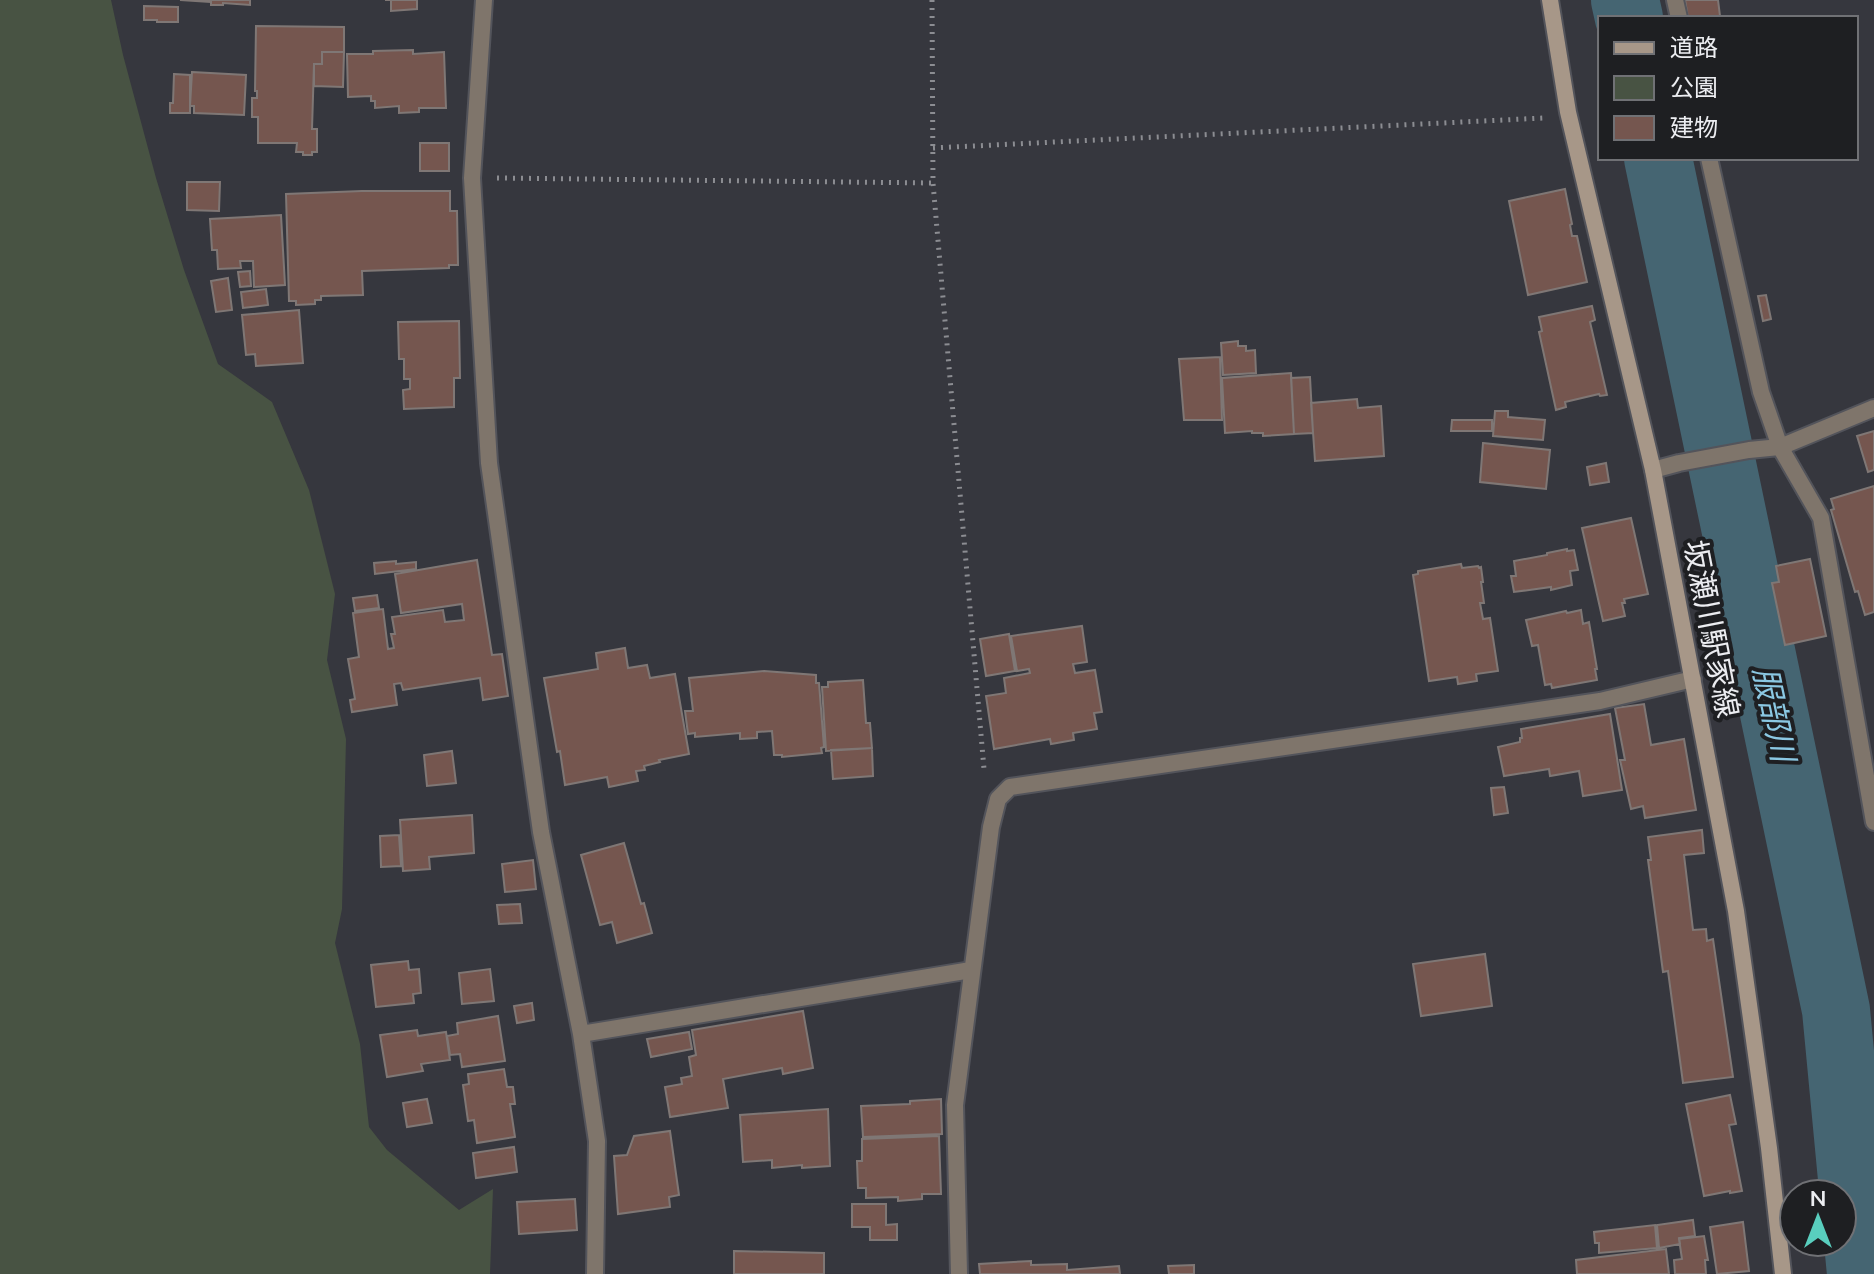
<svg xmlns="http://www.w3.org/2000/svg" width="1874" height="1274" font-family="Mulish,'Noto Sans JP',sans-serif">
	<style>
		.green { fill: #485343 }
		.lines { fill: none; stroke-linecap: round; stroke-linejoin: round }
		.river { stroke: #456572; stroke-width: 68 }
		.building { fill: #75564f; stroke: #7f7775; stroke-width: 2 }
		.street-casing { stroke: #53545b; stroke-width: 20 }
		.secondary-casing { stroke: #53545b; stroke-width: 20 }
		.path { stroke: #8c8d92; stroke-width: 5; stroke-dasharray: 2 6; stroke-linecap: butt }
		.street { stroke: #7f756b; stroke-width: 16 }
		.secondary { stroke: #a79788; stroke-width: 16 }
		.labels { text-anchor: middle; stroke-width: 8; stroke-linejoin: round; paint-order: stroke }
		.street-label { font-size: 30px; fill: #ecedf1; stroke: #1e1f22 }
		.water-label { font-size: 32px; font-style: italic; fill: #8bc8e3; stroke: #1e1f22 }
	</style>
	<rect width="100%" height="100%" fill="#36373e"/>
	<path class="green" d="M 0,0 L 111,0 L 123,55 L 156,178 L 184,270 L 218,364 L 272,402 L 309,490 L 335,594 L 327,660 L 346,739 L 342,909 L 335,943 L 360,1044 L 369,1127 L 387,1150 L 459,1210 L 493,1189 L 490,1274 L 0,1274 Z"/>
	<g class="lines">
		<path class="river" d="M 1625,0 L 1629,18
			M 1658,158 L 1836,1010 L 1861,1274"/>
	</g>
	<path class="building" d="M 180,0 L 250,0 L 250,5 L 223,3 L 223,5 L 211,5 L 211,2 Z
		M 385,0 L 417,0 L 417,9 L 391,11 L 391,0 Z
		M 1685,0 L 1718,0 L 1720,16 L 1723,16 L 1723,18 L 1688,18 Z
		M 144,6 L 178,7 L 178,22 L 157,22 L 157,20 L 144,20 Z
		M 256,26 L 344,27 L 344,52 L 322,52 L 322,64 L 314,64 L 312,129 L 317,129 L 317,152 L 312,152 L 312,155 L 303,155 L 303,152 L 296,152 L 297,143 L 258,143 L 258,117 L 252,117 L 252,98 L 257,98 L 257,91 L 255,91 Z
		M 413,50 L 413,54 L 444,52 L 446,108 L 419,108 L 419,112 L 399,113 L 399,106 L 375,108 L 375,101 L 371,101 L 371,96 L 348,97 L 347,54 L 373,54 L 373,51 Z
		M 322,52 L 344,52 L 343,87 L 314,86 L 314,64 L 322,64 Z
		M 192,72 L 246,75 L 244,115 L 194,113 L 194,106 L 190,106 Z
		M 174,74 L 190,75 L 190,113 L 170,113 L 170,103 L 173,103 Z
		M 420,143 L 449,143 L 449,171 L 420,171 Z
		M 187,182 L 220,182 L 219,211 L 187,210 Z
		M 1565,189 L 1572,224 L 1570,225 L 1572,236 L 1577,236 L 1587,282 L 1528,295 L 1509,201 Z
		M 362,191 L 450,191 L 450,211 L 457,211 L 458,265 L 449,265 L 449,268 L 362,271 L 363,295 L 321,296 L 321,300 L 315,300 L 315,304 L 296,305 L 296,301 L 289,301 L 286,194 Z
		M 281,215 L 285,285 L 254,287 L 253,261 L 240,261 L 241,268 L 218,269 L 217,250 L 212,250 L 210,219 Z
		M 250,271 L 251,286 L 240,287 L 238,272 Z
		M 228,278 L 232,310 L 216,312 L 211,281 Z
		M 266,289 L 268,305 L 243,308 L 241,292 Z
		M 1766,295 L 1771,319 L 1763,321 L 1758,296 Z
		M 1592,306 L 1595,320 L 1590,322 L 1607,395 L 1600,396 L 1599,394 L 1565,402 L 1566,407 L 1556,410 L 1539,332 L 1542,331 L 1539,317 Z
		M 299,310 L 303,363 L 256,366 L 255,354 L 246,355 L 242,315 Z
		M 459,321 L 460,378 L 454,378 L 454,407 L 404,409 L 403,390 L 410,389 L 410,379 L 404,379 L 404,359 L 399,359 L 398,322 Z
		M 1238,341 L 1238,346 L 1246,346 L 1246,351 L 1255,350 L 1256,373 L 1223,375 L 1221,343 Z
		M 1220,357 L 1222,420 L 1184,420 L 1179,359 Z
		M 1291,373 L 1294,434 L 1263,436 L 1263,433 L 1252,433 L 1252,431 L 1225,433 L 1222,378 Z
		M 1310,377 L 1313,433 L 1294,434 L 1291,378 Z
		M 1357,399 L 1358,408 L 1381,406 L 1384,456 L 1315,461 L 1311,403 Z
		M 1495,411 L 1508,411 L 1508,417 L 1545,420 L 1543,440 L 1493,436 Z
		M 1452,420 L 1492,420 L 1492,431 L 1451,431 Z
		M 1874,431 L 1874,470 L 1868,472 L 1857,436 Z
		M 1483,443 L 1550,450 L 1546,489 L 1480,482 Z
		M 1606,463 L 1609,482 L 1590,485 L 1587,467 Z
		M 1874,486 L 1874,612 L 1865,615 L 1858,591 L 1855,592 L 1831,510 L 1834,509 L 1831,499 Z
		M 1631,518 L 1648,594 L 1624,599 L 1625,603 L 1622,603 L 1625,616 L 1603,621 L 1582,528 Z
		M 1567,549 L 1567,551 L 1574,550 L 1578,570 L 1570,571 L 1572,585 L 1551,590 L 1551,587 L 1514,592 L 1511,576 L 1516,576 L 1514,561 L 1547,555 L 1547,553 Z
		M 1810,559 L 1826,636 L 1785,645 L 1772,583 L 1779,582 L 1776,566 Z
		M 477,560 L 492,655 L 502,654 L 508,696 L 483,700 L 480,678 L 403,690 L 401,683 L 394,684 L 397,705 L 352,712 L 350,700 L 355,699 L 348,659 L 359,657 L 353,613 L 383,609 L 388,649 L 394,648 L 391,634 L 395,634 L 392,617 L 443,610 L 445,622 L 464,620 L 462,604 L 401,613 L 395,574 Z
		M 396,561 L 396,564 L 416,562 L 416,569 L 375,574 L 374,563 Z
		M 1461,564 L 1462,568 L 1478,566 L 1479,568 L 1481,567 L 1483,582 L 1481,582 L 1484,603 L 1480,603 L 1483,619 L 1490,618 L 1498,671 L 1476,674 L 1477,681 L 1458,684 L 1457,677 L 1429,681 L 1413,575 L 1418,574 L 1418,571 Z
		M 377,595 L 379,608 L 355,611 L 353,598 Z
		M 1581,610 L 1583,624 L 1589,622 L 1597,669 L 1595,669 L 1597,680 L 1552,688 L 1551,684 L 1545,685 L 1538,645 L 1532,646 L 1526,620 L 1566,611 L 1567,613 Z
		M 1082,626 L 1087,662 L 1073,664 L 1075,673 L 1095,670 L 1102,712 L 1094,713 L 1097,729 L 1073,733 L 1074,740 L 1051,744 L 1050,739 L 994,749 L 986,696 L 1006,693 L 1004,678 L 1030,673 L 1029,669 L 1017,671 L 1011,636 Z
		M 1009,634 L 1015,671 L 986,676 L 980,639 Z
		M 625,648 L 628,668 L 647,665 L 650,678 L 675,674 L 689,754 L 659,760 L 660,762 L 644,766 L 645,770 L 636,771 L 638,781 L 609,787 L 607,777 L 565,785 L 560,751 L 557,752 L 544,678 L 598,669 L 596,653 Z
		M 764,671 L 816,675 L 816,683 L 819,683 L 824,747 L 821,748 L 822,753 L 782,757 L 782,755 L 774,755 L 772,731 L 757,732 L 757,738 L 740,739 L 740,733 L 695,737 L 695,733 L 688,734 L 685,711 L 693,711 L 689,678 Z
		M 863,680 L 866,723 L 870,723 L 872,748 L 826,751 L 822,687 L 828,687 L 828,682 Z
		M 1644,704 L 1651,745 L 1684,739 L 1696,810 L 1645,818 L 1643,806 L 1631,809 L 1620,760 L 1625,760 L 1615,708 Z
		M 1610,714 L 1622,790 L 1583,796 L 1579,771 L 1550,776 L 1549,769 L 1504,776 L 1498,747 L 1520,742 L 1520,738 L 1522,738 L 1521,729 Z
		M 872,748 L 873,776 L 833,779 L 831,750 Z
		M 452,751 L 456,783 L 427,786 L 424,755 Z
		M 1504,787 L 1508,813 L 1494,815 L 1491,788 Z
		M 472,815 L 474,853 L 429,857 L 430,869 L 403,871 L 400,820 Z
		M 1702,830 L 1704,853 L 1684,855 L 1693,930 L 1706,929 L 1707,941 L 1713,939 L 1733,1077 L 1683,1083 L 1668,971 L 1663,972 L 1648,860 L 1651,860 L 1648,837 Z
		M 399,835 L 401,866 L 381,867 L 380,836 Z
		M 624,843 L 641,904 L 644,903 L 652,933 L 617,943 L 612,922 L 600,925 L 581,855 Z
		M 533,860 L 536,889 L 505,892 L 502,864 Z
		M 520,904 L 522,923 L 499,924 L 497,905 Z
		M 1485,954 L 1492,1006 L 1421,1016 L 1413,964 Z
		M 408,961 L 409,970 L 419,969 L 421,993 L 413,994 L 414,1003 L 376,1007 L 371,965 Z
		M 490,969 L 494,1001 L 462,1004 L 459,973 Z
		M 532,1003 L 534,1020 L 517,1023 L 514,1006 Z
		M 803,1011 L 813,1068 L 783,1074 L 782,1068 L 723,1079 L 728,1108 L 670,1117 L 665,1087 L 682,1084 L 681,1078 L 692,1076 L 689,1057 L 696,1055 L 692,1030 Z
		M 498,1016 L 505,1061 L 462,1067 L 460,1054 L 450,1055 L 447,1036 L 458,1034 L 457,1023 Z
		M 417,1030 L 418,1036 L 446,1032 L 450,1060 L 421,1064 L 423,1071 L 387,1077 L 380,1035 Z
		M 689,1032 L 692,1049 L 651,1057 L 647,1039 Z
		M 504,1069 L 507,1087 L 513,1087 L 515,1104 L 510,1104 L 515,1137 L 477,1143 L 474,1120 L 468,1121 L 463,1085 L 469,1084 L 468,1074 Z
		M 1730,1095 L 1736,1124 L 1729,1125 L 1742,1191 L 1730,1193 L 1730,1191 L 1704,1196 L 1686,1104 Z
		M 427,1099 L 432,1123 L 407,1127 L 403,1103 Z
		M 941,1099 L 942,1134 L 863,1137 L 861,1106 L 910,1104 L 910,1101 Z
		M 828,1109 L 830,1166 L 802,1168 L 802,1165 L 772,1168 L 772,1160 L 743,1162 L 740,1115 Z
		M 670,1131 L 679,1195 L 669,1197 L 670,1207 L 618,1214 L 614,1156 L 627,1155 L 634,1136 Z
		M 939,1136 L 941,1194 L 922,1194 L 922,1199 L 898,1201 L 898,1197 L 866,1198 L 866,1188 L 858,1188 L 857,1161 L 862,1161 L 862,1139 Z
		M 514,1147 L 517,1172 L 476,1178 L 473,1153 Z
		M 575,1199 L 577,1230 L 519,1234 L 517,1202 Z
		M 852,1204 L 886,1204 L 886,1225 L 897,1224 L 897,1240 L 870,1240 L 870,1227 L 852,1227 Z
		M 1693,1220 L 1695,1236 L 1679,1238 L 1680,1244 L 1659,1248 L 1657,1225 Z
		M 1743,1222 L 1749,1271 L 1717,1274 L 1710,1227 Z
		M 1655,1225 L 1657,1248 L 1599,1253 L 1599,1243 L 1595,1243 L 1594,1232 Z
		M 1704,1236 L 1708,1260 L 1705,1260 L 1706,1274 L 1675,1274 L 1674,1260 L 1682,1259 L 1679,1239 Z
		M 1666,1249 L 1669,1274 L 1577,1274 L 1576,1260 Z
		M 734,1251 L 824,1253 L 824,1274 L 734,1274 Z
		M 1031,1261 L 1031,1265 L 1067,1264 L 1067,1270 L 1119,1266 L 1120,1274 L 980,1274 L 979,1264 Z
		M 1194,1265 L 1194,1274 L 1169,1274 L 1168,1266 Z"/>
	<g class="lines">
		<g class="street-casing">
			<path id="street" d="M 484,0 L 472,178 L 489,463 L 541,832 L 581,1034 L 597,1141 L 595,1274
				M 1675,0 L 1679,18
				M 1709,158 L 1761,392 L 1780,447 L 1821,518 L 1874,822
				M 1653,470 L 1679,463 L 1749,450 L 1780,447 L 1874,408
				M 581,1034 L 971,970
				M 959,1274 L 955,1105 L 991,827 L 998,799 L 1010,787 L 1600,701 L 1693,679"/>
		</g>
		<g class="secondary-casing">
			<path id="secondary" d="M 1550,0 L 1568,112 L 1653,470 L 1736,911 L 1769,1148 L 1783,1274"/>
		</g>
		<path class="path" d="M 932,0 L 933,183 L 984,769 L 986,773
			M 933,148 L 1544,118
			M 497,178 L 933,183"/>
		<use href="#street" class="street"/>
		<use href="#secondary" class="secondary"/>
	</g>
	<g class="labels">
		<g class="street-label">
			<text transform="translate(1711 629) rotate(79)" y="10">坂瀬川駅家線</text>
		</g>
		<g class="water-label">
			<text transform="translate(1774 714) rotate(78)" y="11">服部川</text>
		</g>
	</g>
	<rect x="1598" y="16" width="260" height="144" fill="#1e1f22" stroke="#707175" stroke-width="2"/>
	<rect x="1614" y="42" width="40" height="12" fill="#a79788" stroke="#707175" stroke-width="2"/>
	<text x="1670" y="56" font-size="24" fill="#ecedf1">道路</text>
	<rect x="1614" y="76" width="40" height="24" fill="#485343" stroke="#707175" stroke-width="2"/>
	<text x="1670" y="96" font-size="24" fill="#ecedf1">公園</text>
	<rect x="1614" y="116" width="40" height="24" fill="#75564f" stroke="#707175" stroke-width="2"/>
	<text x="1670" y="136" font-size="24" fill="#ecedf1">建物</text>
	<g transform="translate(1818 1218)"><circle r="38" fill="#1e1f22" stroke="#707175" stroke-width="2"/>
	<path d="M0-6L14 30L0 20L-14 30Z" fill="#59cebe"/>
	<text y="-12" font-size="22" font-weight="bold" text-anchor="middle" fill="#ecedf1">N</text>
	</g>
</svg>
